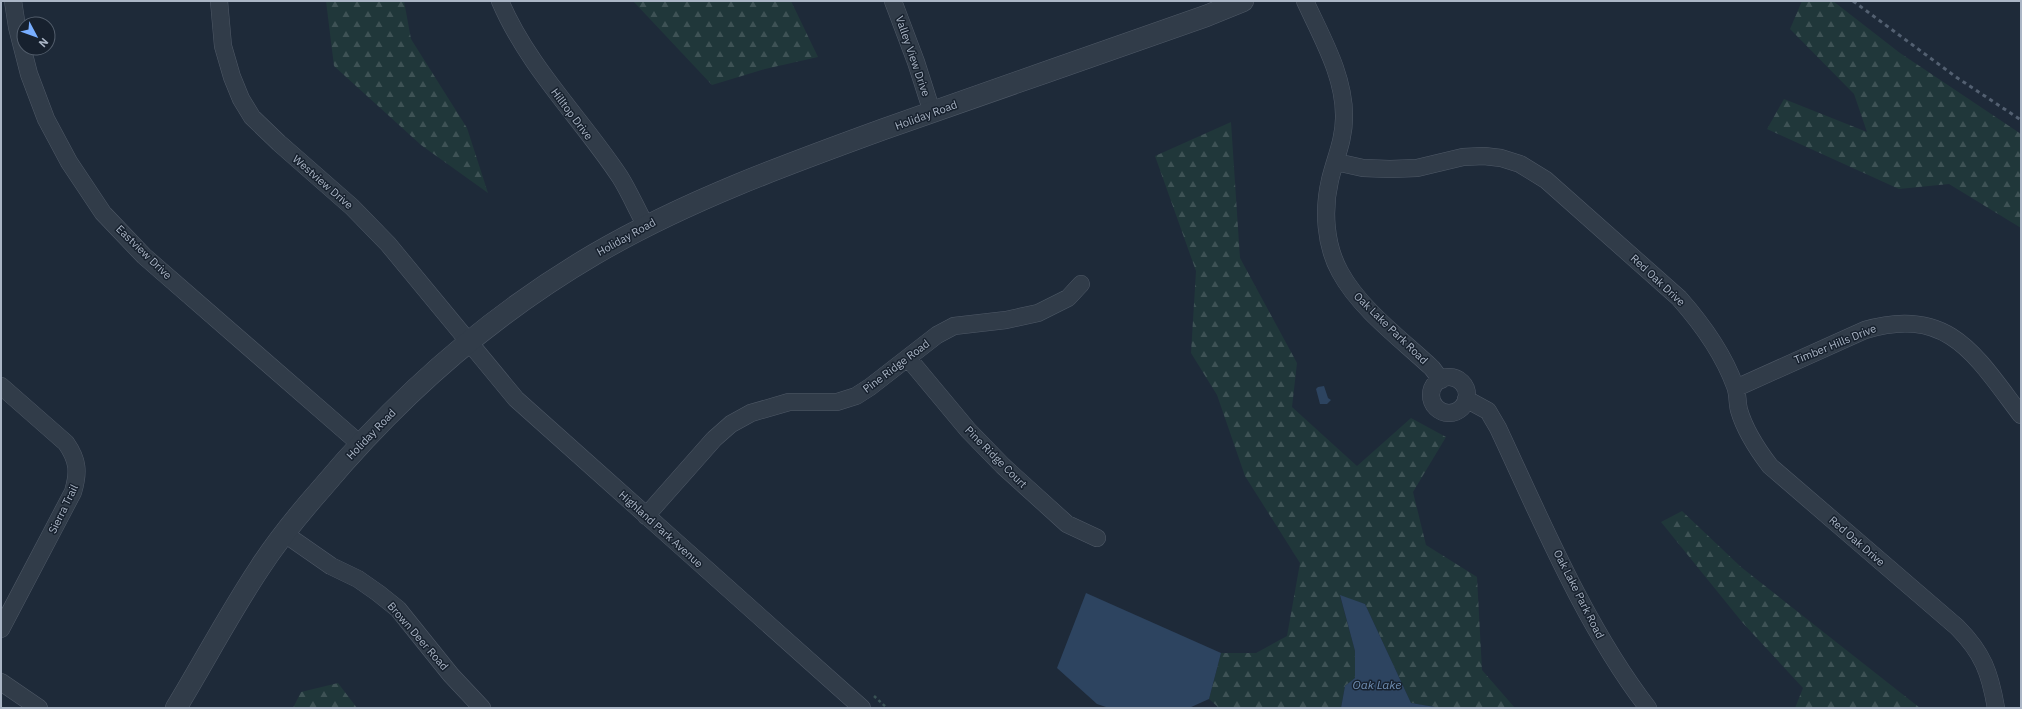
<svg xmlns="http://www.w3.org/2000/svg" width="2022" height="709" font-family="'IBM Plex Sans',sans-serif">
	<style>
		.forest { fill: url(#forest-firs) }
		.water { fill: #2d4460 }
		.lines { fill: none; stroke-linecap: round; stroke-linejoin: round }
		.minor-casing { stroke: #4f5967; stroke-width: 18 }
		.tertiary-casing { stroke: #4f5967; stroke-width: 22 }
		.path { stroke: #3a5355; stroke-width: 2.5; stroke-dasharray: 3 3; stroke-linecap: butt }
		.minor { stroke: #313c49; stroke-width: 17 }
		.tertiary { stroke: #313c49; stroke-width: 21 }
		.rail { stroke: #536071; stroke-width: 3; stroke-dasharray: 4 4; stroke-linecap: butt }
		.labels { text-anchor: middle; stroke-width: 3; stroke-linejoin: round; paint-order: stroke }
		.street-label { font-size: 11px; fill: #abb6c6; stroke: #17212e }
		.water-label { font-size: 12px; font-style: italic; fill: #708eb2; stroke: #17212e }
	</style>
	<defs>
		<pattern id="forest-firs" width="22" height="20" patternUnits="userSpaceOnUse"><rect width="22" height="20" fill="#20373a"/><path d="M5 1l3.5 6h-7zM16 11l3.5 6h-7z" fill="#3e5255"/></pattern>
	</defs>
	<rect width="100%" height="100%" fill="#1e2a39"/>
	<path class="forest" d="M 326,1 L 404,1 L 411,39 L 467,128 L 488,193 L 421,145 L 334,66 Z
		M 633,1 L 791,1 L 818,57 L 765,69 L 712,85 Z
		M 1802,1 L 1833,1 L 1900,53 L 2021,134 L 2021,228 L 1949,184 L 1899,189 L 1767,129 L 1784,99 L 1867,132 L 1854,94 L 1790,29 Z
		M 1231,122 L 1240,258 L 1297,363 L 1292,407 L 1357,466 L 1411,418 L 1446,437 L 1413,492 L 1426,545 L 1477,577 L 1482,670 L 1515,708 L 1441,708 L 1411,703 L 1365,604 L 1340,596 L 1355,651 L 1355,678 L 1345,686 L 1341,708 L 1219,708 L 1209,699 L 1221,653 L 1256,653 L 1287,636 L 1300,563 L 1245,476 L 1217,395 L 1191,353 L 1196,271 L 1155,156 Z
		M 1682,511 L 1741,567 L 1920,708 L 1795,708 L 1803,688 L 1742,622 L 1661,522 Z
		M 338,683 L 357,708 L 293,708 L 301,692 Z"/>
	<path class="water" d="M 1318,387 L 1324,386 L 1328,398 L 1331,400 L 1327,404 L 1320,404 L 1316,389 Z
		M 1086,593 L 1221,653 L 1209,699 L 1189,708 L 1109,708 L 1097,704 L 1057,668 Z
		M 1340,595 L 1365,604 L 1411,703 L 1441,708 L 1341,708 L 1345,686 L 1355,678 L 1355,651 Z"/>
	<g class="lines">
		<g class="minor-casing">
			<path id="minor" d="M 13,1 L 17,27 L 29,74 L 46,119 L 69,162 L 103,213 L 144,256 L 360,444
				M 219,1 L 223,46 L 232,77 L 241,99 L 252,117 L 279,143 L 352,207 L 388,244 L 516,399 L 862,708
				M 500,1 C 528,67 581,118 620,177 C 630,193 637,210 646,226
				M 893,1 L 916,62 L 932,112
				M 1305,1 C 1322,38 1345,77 1344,118 C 1344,140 1335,159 1330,180 C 1323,210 1325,245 1340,272 C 1360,309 1401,339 1432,368 L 1441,380
				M 1336,162 L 1363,168 L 1390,169 L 1417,168 L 1463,157 L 1484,156 L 1501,158 L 1520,164 L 1546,180 L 1679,298 C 1702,324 1723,353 1735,386 C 1738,393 1737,402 1739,410 C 1745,431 1757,449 1770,466 L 1957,627 C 1983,653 1990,673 1996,708
				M 908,358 L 968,430 L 1003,466 L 1067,524 L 1097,538
				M1431 395a18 18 0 1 1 36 0a18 18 0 1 1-36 0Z
				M 1,386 L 66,443 C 78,460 79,472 73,492 L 1,629
				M 1736,388 L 1865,330 C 1949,305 1976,356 2021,415
				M 1466,399 L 1488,411 L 1498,428 C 1541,520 1586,628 1648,708
				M 646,516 L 714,439 L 731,424 L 751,413 L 789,402 L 837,402 L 856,396 L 870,387 L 937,335 L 954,326 L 1006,320 L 1038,313 L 1068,298 L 1081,284
				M 285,534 L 331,566 L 358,579 L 378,593 L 398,609 L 451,675 L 482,708
				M 1,682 L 39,708"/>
		</g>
		<g class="tertiary-casing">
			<path id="tertiary" d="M 176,708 C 204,662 229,614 259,569 C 277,541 299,514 322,488 C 399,396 491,315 595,254 C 686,201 785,165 884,129 C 991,91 1099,54 1206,16 L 1243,1"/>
		</g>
		<path class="path" d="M 874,696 L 887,708"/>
		<use href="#minor" class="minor"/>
		<use href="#tertiary" class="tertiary"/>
		<path class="rail" d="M 1853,1 L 1956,77 L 2021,120"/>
	</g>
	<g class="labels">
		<g class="street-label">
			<text transform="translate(913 56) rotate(71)" y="4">Valley View Drive</text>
			<text transform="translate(572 114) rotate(53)" y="4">Hilltop Drive</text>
			<text transform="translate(926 115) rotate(-20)" y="4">Holiday Road</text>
			<text transform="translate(323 182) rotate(41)" y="4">Westview Drive</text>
			<text transform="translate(626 237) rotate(-29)" y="4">Holiday Road</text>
			<text transform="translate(144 252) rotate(44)" y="4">Eastview Drive</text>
			<text transform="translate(1658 280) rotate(43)" y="4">Red Oak Drive</text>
			<text transform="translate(1391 328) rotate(44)" y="4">Oak Lake Park Road</text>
			<text transform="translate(1835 344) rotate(-22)" y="4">Timber Hills Drive</text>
			<text transform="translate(896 366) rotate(-37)" y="4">Pine Ridge Road</text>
			<text transform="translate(371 434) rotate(-46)" y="4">Holiday Road</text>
			<text transform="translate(996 457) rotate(45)" y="4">Pine Ridge Court</text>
			<text transform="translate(63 509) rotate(-64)" y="4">Sierra Trail</text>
			<text transform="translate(661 529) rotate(42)" y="4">Highland Park Avenue</text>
			<text transform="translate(1857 541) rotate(41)" y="4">Red Oak Drive</text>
			<text transform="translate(1579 594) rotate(63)" y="4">Oak Lake Park Road</text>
			<text transform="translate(418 636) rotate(49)" y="4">Brown Deer Road</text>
		</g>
		<g class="water-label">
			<text x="1377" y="689">Oak Lake</text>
		</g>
	</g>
	<rect width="2022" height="709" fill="none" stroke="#abb6c6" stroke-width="4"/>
	<g transform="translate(36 36) rotate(131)"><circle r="19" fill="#17212e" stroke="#525d6b"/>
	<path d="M0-3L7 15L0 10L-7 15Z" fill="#78aeff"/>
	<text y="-6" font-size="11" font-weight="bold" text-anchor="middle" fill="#abb6c6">N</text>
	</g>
</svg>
